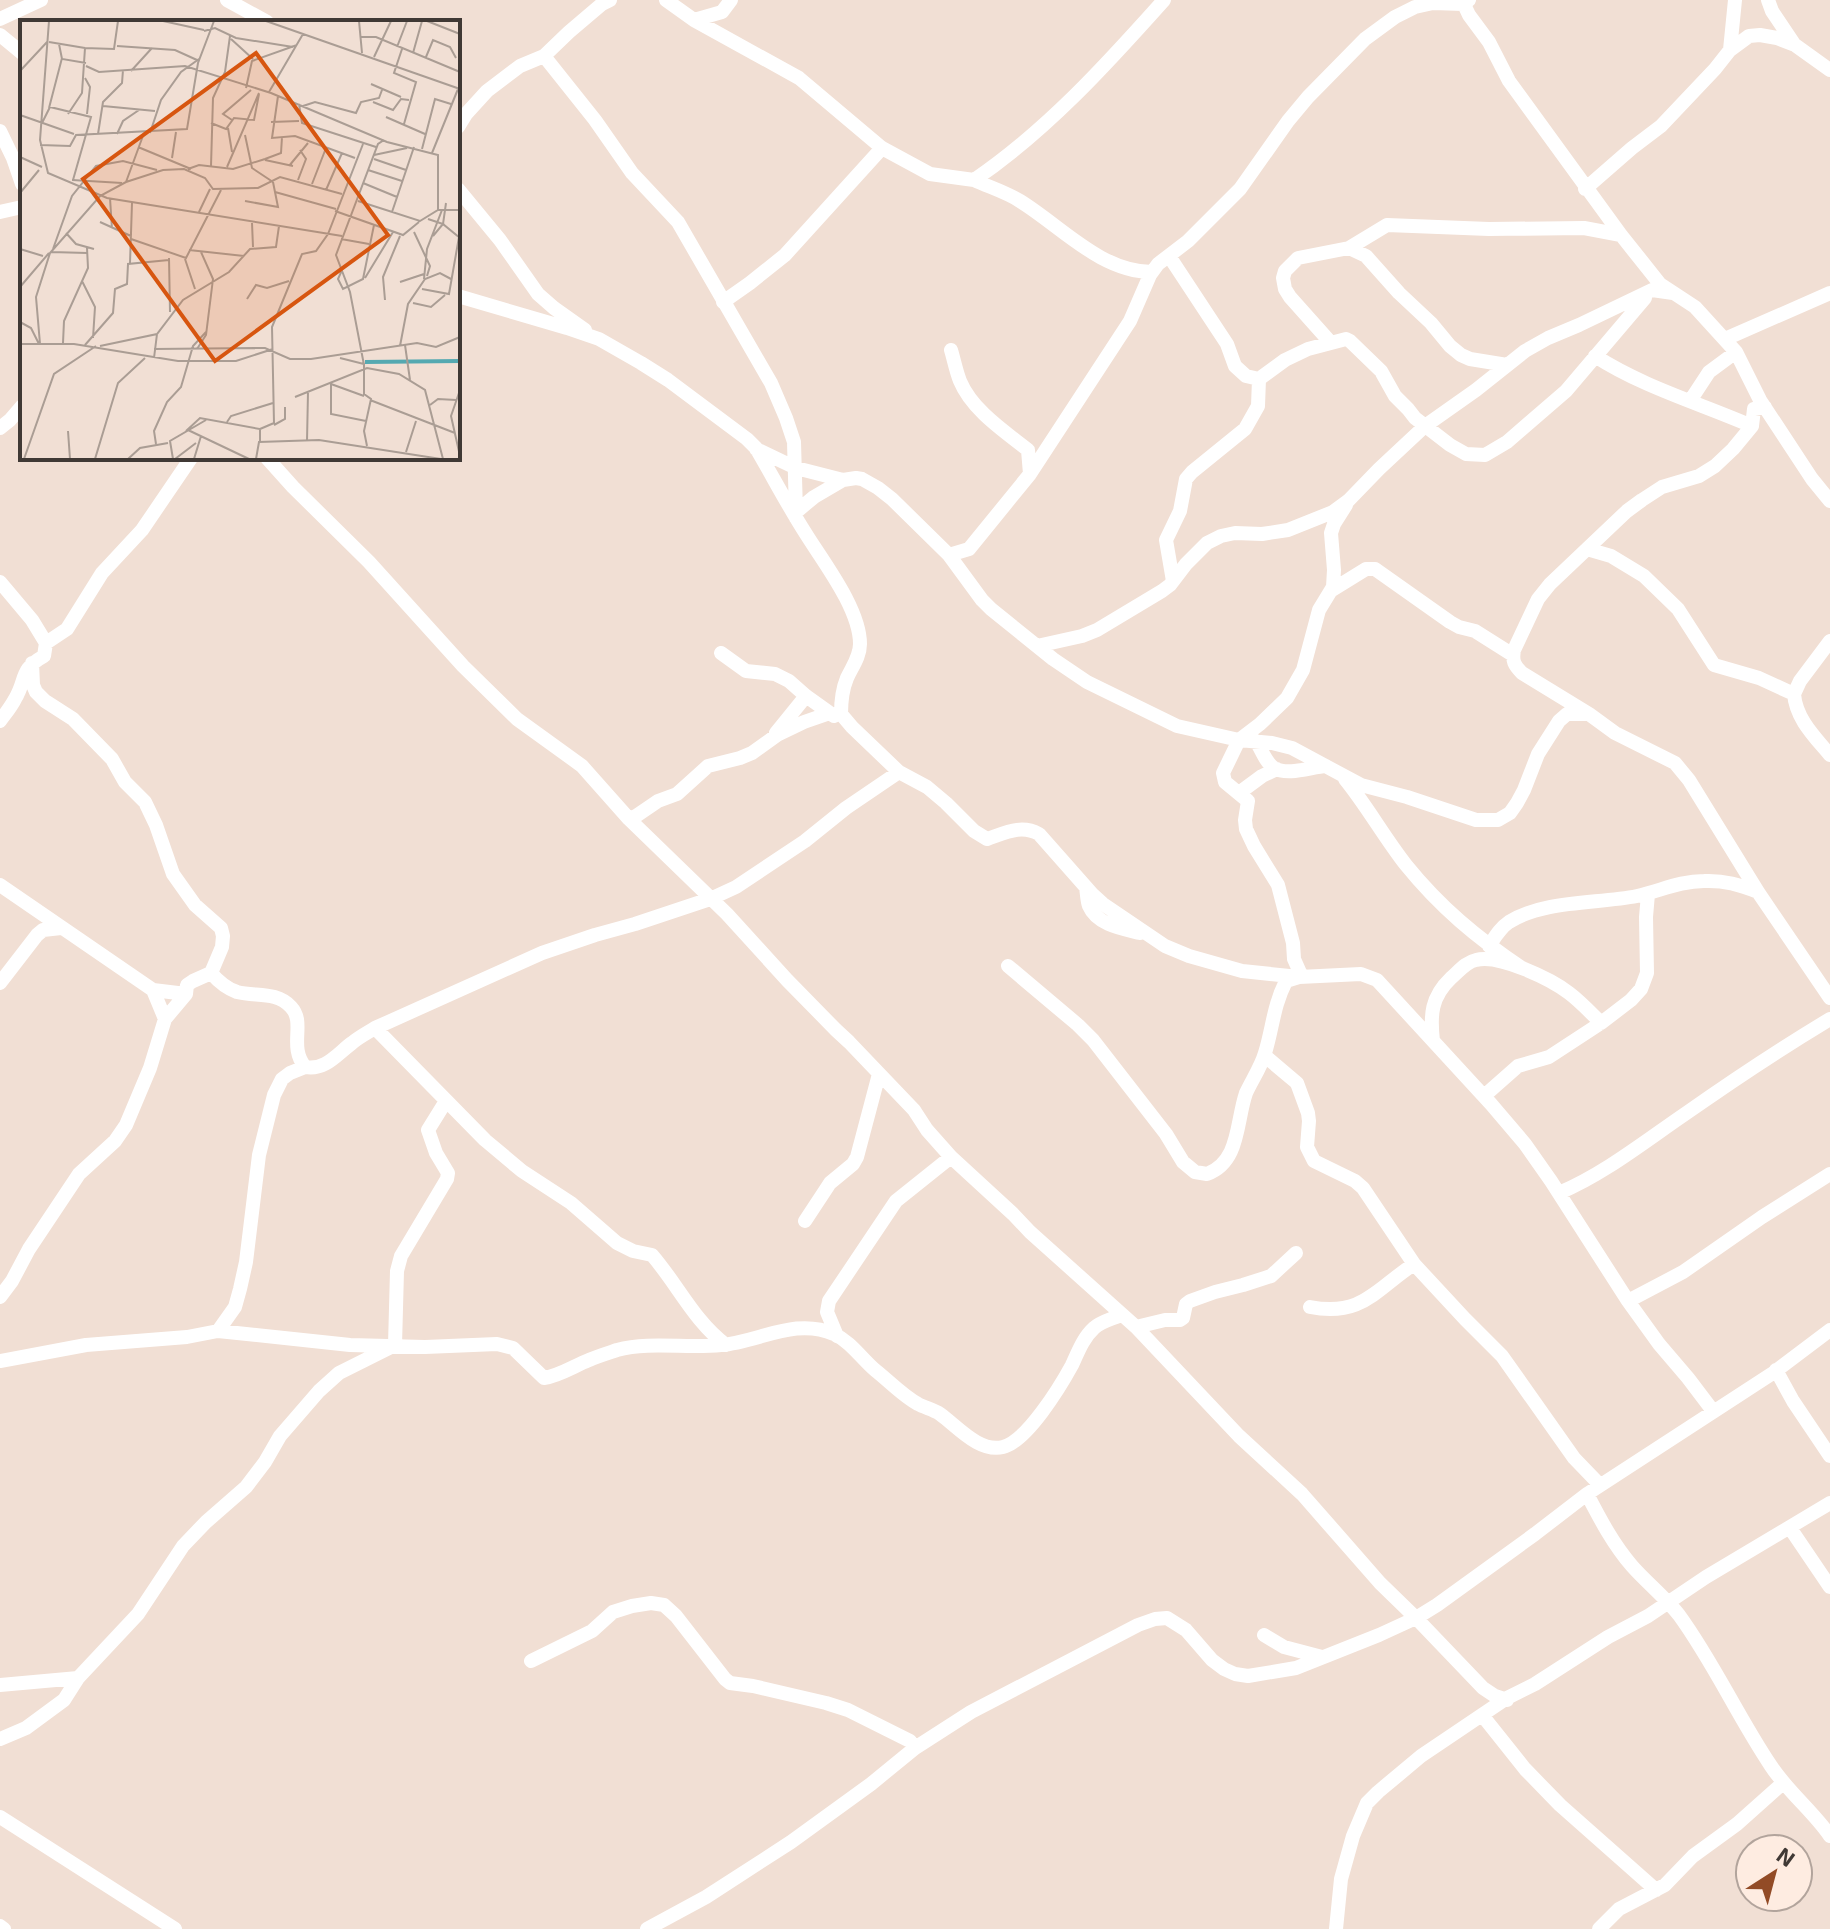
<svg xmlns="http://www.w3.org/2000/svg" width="1830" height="1929" font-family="'Exo 2',sans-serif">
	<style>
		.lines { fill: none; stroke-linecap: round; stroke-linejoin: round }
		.minor { stroke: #fff; stroke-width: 14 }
		.inset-river { fill: none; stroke: #55a9b1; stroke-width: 4 }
		.inset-road { fill: none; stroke: #aa9d94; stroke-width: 2 }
		.view { fill: #d75610; fill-opacity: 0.15; stroke: #d75610; stroke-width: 4 }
		.inset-edge { fill: none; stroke: #403935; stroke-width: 4 }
	</style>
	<rect width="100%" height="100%" fill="#f1dfd4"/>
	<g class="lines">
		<path class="minor" d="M 227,0 L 267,22
			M 666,0 L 694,20 L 799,78 L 882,148 L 930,174 L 974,180 C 1046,131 1106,65 1164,0
			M 1462,0 L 1469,15 L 1489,42 L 1509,81 L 1621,235 L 1660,284 L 1695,307 L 1736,352 L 1760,400 L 1812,479 L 1830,501
			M 1768,0 L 1772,11 L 1794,44
			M 0,19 L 41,0
			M 694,20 L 722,12 L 731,0
			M 0,35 L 22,53
			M 1730,50 L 1735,0
			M 544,56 L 595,120 L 632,173 L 678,222 L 771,383 L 786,418 L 794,442 L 796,512
			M 458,127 L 466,114 L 487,91 L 520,66 L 544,56 L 569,32 L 602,4 L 610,0
			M 0,131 L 13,158 L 22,184
			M 974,180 C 989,187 1006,192 1020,201 C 1062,227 1101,272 1152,272
			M 458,189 L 500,240 L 538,294 L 554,308 L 585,330
			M 1585,189 L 1632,148 L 1661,126 L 1715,69 L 1730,50 L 1749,36 L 1760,35 L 1777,38 L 1795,45 L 1830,70
			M 0,212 L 22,207
			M 1349,248 L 1366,256 L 1399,293 L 1431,323 L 1450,346 L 1461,355 L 1470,359 L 1507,365
			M 1169,256 L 1227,344 L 1235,366 L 1246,376 L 1259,379 L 1285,360 L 1308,349 L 1346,339 L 1350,341 L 1381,371 L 1395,396 L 1408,409 L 1415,418 L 1450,445 L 1466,454 L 1485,455 L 1507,442 L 1566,391 L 1645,298
			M 458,296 L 567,328 L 599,339 L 641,363 L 668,380 L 747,439 L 756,448 C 773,477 788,506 806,534 C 824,563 860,609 860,644 C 860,657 852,667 847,678 C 842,690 841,702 841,714 L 852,727 L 899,772 L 927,787 L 946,803 L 974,831 L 987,839 C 1005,833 1021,824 1039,834 L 1092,894 L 1103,904 L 1165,946 L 1189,956 L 1242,971 L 1299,977 L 1361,974 L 1377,980 L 1491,1104 L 1525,1144 L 1551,1181 L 1628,1301 L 1659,1344 L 1688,1378 L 1713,1411
			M 723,302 L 750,283 L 785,255 L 882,148
			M 1725,339 L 1830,293
			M 1331,343 L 1290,297 L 1285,289 L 1283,278 L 1285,271 L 1298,258 L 1349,248 L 1387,225 L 1489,229 L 1584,228 L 1621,235
			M 951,350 C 954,360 956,371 960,381 C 972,410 1004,431 1028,450 L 1030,474
			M 1595,356 C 1643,387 1699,403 1752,426
			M 1690,401 L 1709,372 L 1736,352
			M 1765,407 L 1754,409 L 1752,426 L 1733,449 L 1715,466 L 1699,476 L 1662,487 L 1642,500 L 1627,511 L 1550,584 L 1538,599 L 1514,650 C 1512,661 1514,665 1522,673 L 1589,714 L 1615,733 L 1675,763 L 1689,780 L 1758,892 L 1830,998
			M 0,428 L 10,420 L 22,406
			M 756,449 L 796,468 L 843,480 L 856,478 L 862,479 L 878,488 L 892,499 L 949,555 L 982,600 L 991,609 L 1053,659 L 1087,682 L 1177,726 L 1239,740 L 1272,743 L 1292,748 L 1361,785 L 1407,797 L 1476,820 L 1498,820 L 1510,813 L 1517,803 L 1524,790 L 1538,754 L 1559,721 L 1567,714 L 1589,714
			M 267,458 L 293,487 L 369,562 L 463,666 L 517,719 L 582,766 L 629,819 L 727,914 L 787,980 L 836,1030 L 849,1042 L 914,1110 L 927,1130 L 951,1157 L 1013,1214 L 1030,1232 L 1136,1327 L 1239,1436 L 1302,1494 L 1380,1583 L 1416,1618 L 1483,1688 L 1495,1696 L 1507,1700
			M 796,518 L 796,512 L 814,497 L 843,480
			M 1587,549 L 1611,556 L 1644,576 L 1678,609 L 1714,665 L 1759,678 L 1794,694
			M 949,555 L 969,549 L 1030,474 L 1130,321 L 1150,275 L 1158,264 L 1188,241 L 1240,189 L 1288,121 L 1308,97 L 1365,39 L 1395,17 L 1415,7 L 1433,3 L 1463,4 L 1469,0
			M 1173,581 L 1166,540 L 1180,511 L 1186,479 L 1192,472 L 1245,429 L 1258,406 L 1259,379
			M 0,582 L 32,620 L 46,643
			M 1332,590 L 1366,569 L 1375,569 L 1450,622 L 1459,627 L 1475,631 L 1513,655
			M 1830,641 L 1800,681 L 1794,694 C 1796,719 1815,737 1830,755
			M 1037,646 L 1082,636 L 1097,630 L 1162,591 L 1170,585 L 1186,564 L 1207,543 L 1221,536 L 1235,533 L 1262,534 L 1288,530 L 1333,512 L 1348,501 L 1379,469 L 1425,426 L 1476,390 L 1525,351 L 1548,338 L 1579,325 L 1652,290 L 1673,293
			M 721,653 L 746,671 L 775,674 L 789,681 L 806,696 L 834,716
			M 32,663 L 33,685 L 36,692 L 45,701 L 73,719 L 112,759 L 125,782 L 145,802 L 156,825 L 173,874 L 195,905 L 221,928 L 223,936 L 222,947 L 211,973
			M 0,721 C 5,714 11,707 15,699 C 27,679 19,670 44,656 L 46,643 L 67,629 L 102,573 L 142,530 L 191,458
			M 776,733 L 806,696
			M 1256,741 C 1261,749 1266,763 1274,768 C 1288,776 1311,767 1326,766
			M 1345,779 C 1367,806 1384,837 1406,865 C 1440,907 1477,938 1522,968
			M 1239,793 L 1262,776 L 1277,769
			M 629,819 L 636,816 L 658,801 L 677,794 L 708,766 L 740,758 L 752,753 L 777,735 L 804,722 L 830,713
			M 0,885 L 153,990 L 186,994
			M 1086,887 C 1087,893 1087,901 1089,906 C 1097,925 1123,929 1140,933
			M 1489,946 C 1495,937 1500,928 1509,922 C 1544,900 1597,904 1637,896 C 1660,891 1680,881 1704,881 C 1724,880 1740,885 1758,892
			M 1008,966 L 1078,1025 L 1093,1040 L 1166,1134 L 1183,1162 L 1195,1172 L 1207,1174 C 1240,1162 1236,1122 1246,1093 C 1252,1080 1261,1067 1265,1053 C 1273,1027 1273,1007 1286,981 L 1299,977
			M 211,973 C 218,981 228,989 237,992 C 256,997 276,991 291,1007 C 306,1023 288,1046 305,1067 C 325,1071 337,1054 352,1043 C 359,1037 367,1033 375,1028 L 542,953 L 595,935 L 635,924 L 710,899 L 736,887 L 805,841 L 846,808 L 899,772
			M 1302,977 L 1294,959 L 1293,943 L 1278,885 L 1254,846 L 1246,829 L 1245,820 L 1248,801 L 1225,782 L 1223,773 L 1239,740 L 1260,724 L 1287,698 L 1303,670 L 1319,610 L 1333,587 L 1334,570 L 1331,533 L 1334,524 L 1346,505
			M 0,983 L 37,935 L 43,930 L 61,928
			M 153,990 L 165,1019
			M 375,1028 L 485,1140 L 522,1171 L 571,1203 L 617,1243 L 633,1251 L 652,1255 C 678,1285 694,1321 726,1345
			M 1433,1041 C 1430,1015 1431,997 1451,978 C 1459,971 1466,962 1476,960 C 1499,954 1551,979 1569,993 C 1581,1002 1591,1013 1601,1023
			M 1265,1056 L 1297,1083 L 1308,1113 L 1309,1121 L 1307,1147 L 1314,1161 L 1355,1181 L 1363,1188 L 1414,1264 L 1465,1319 L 1502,1356 L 1574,1458 L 1600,1485
			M 1484,1096 L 1518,1066 L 1549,1057 L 1601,1023 L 1631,1000 L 1641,989 L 1647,973 L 1646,917 L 1648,894
			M 1559,1193 C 1604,1174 1644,1142 1685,1114 C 1732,1081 1780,1049 1830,1019
			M 805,1221 L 830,1183 L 853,1164 L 857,1157 L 879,1074
			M 0,1297 L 12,1281 L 29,1249 L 79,1174 L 115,1141 L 126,1125 L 150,1068 L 165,1019 L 186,994 L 187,985 L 193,981 L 211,973
			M 1628,1301 L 1683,1272 L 1762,1217 L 1830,1174
			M 1310,1307 C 1362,1317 1375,1290 1414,1264
			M 1136,1327 L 1165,1320 L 1180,1320 L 1183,1318 L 1186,1304 L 1190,1301 L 1215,1292 L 1243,1285 L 1271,1276 L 1296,1253
			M 218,1331 L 235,1307 L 240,1289 L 246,1262 L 259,1155 L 274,1095 L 282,1079 L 290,1073 L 305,1067
			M 837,1336 L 827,1312 L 829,1301 L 896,1201 L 951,1157
			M 0,1361 L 86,1345 L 187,1337 L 218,1331 L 350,1345 L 425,1347 L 497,1344 L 513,1348 L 544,1378 C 559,1376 574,1366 589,1360 C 598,1356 608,1353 617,1350 C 651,1341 687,1349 721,1345 C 759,1342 795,1317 834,1334 C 851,1342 861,1358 875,1370 C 889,1381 903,1396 918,1404 C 925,1408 933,1409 940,1414 C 957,1426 979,1453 1003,1447 C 1027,1441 1060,1387 1072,1365 C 1078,1352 1083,1338 1094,1328 C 1100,1322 1112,1319 1121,1315
			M 1776,1370 L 1793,1401 L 1830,1456
			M 1587,1494 C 1600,1519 1613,1544 1632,1566 C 1647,1583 1665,1597 1679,1615 C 1714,1663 1738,1717 1771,1766 C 1788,1792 1813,1811 1830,1836
			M 1790,1528 L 1830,1587
			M 1264,1635 L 1284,1647 L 1322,1657
			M 531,1661 L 592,1631 L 613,1612 L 632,1606 L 651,1603 L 664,1605 L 676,1616 L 725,1679 L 730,1683 L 753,1686 L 826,1703 L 848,1710 L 910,1741 L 915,1748
			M 0,1685 L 78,1678
			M 1482,1715 L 1525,1769 L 1560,1805 L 1656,1890
			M 0,1739 L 26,1728 L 64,1700 L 78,1678 L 138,1614 L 183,1546 L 206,1522 L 246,1487 L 265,1462 L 280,1436 L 319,1391 L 339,1373 L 395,1345 L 397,1271 L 401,1256 L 447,1179 L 448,1173 L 436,1153 L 428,1130 L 446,1101
			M 0,1817 L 175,1929
			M 0,1926 L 4,1929
			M 647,1929 L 706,1897 L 791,1842 L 871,1784 L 915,1748 L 971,1712 L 1138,1625 L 1155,1619 L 1167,1618 L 1186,1630 L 1212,1660 L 1224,1669 L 1235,1674 L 1248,1676 L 1296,1668 L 1379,1635 L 1416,1618 L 1437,1605 L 1535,1534 L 1587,1494 L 1773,1373 L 1830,1330
			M 1336,1929 L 1341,1879 L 1353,1836 L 1367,1803 L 1378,1792 L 1421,1756 L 1507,1698 L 1535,1684 L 1608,1637 L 1648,1616 L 1706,1577 L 1830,1503
			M 1599,1929 L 1619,1909 L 1665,1885 L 1693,1856 L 1737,1824 L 1783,1783"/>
	</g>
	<g transform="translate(20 20)">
		<rect width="440" height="440" fill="#f1dfd4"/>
		<path class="inset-river" d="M 345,342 L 440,341"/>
		<path class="inset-road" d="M 29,1 L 20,120 L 28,153 L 87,178 L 322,216M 143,1 L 184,10M 246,1 L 440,69M 339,1 L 342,33M 407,1 L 440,14M 184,11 L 195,8 L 216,18 L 273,27M 341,17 L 356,17 L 440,52M 211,19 L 233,39M 29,22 L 65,28M 39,24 L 42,39 L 66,43M 97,26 L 155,30 L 177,40M 377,27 L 387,1M 382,29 L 374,53 L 396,62 L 384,104M 393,33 L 402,1M 354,37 L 371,1M 406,37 L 413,20 L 430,27 L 436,38M 66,46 L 79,52 L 165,46 L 251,73 L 367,122 L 418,135 L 418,190M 0,51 L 28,21M 111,51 L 132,28M 65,58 L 70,67 L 67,94M 351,64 L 381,77M 226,68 L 232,41 L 277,25M 249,72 L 283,14M 258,76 L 252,118 L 275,116 L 335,138M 353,82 L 373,90 L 381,79 L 389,80M 279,84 L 282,103 L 356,127M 83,86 L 135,91M 283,86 L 295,82 L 336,93 L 341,82 L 359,78 L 362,70M 29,88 L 42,38M 48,94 L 62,73 L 65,28 L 94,29 L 98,1M 0,95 L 54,114M 366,97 L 405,114M 212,100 L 203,94 L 231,70M 251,102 L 279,101M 22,103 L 30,87 L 71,97 L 53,160M 191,103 L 206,109 L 214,98 L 234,100 L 239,74M 208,108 L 212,132M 130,113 L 141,80 L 161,52 L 179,39M 78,114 L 83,82 L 102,63 L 103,50M 97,114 L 103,101 L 119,90M 225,115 L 232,148 L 253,162M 20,125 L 50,126 L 56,115 L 167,109 L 178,43 L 194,1M 118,127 L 171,149M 402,129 L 415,79 L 431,84M 412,133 L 438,69M 354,135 L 387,128M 0,137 L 22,147M 152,138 L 156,112M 354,139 L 386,150M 245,140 L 273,146M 191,146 L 193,78 L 205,52 L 210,16M 269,146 L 288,123M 207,147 L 239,73M 168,149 L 179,145 L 213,149 L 245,139 L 261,133 L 262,117M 348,150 L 382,161M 52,160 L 102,163M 278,160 L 286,139 L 280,130M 106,162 L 124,113M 343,163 L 377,177M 292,164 L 306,128M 306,170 L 322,133M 255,172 L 316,189M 0,173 L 19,150M 90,178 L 92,209M 225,181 L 258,187 L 253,162M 338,181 L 400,201 L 418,190 L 440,190M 426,183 L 423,204 L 440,218M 315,191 L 383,215 L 399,202M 179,192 L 190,169M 372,192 L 394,127M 408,199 L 423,204 L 413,216M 80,202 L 111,216M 232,203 L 233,227M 394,212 L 410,246 L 407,256M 46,213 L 56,224 L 74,229M 111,219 L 166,238 L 201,170M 321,219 L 349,224M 0,229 L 23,236M 33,229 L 52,176 L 76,146 L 103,141 L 137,150M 169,230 L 224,236M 31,232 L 67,233M 149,238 L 150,292M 165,239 L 175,269M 110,243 L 112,183M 322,250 L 318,259 L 323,269 L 343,259 L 354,205M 345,258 L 373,212M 404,259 L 407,229 L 422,190M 62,261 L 75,287 L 73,318M 380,262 L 404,254M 0,267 L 29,233M 402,269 L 429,274 L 439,217M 227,279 L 236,265 L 247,268 L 269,261M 365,280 L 363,257 L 380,216M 393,283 L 411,287 L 425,275M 0,302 L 11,308 L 19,324M 43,323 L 44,301 L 68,248 L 67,228M 0,324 L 54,324 L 158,341 L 216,341 L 253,329M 20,324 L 16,277 L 30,233 L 80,176 L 106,162 L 143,150 L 164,149 L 185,158 L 193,169 L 238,168 L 260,157 L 322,174M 65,325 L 93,293 L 95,269 L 107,264 L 108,244 L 149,240M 385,325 L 390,360M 80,326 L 137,314 L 163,280 L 209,252 L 230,229 L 256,227 L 259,206M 380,326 L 388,284 L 405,259 L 420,253 L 431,259M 134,329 L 245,328 L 270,339 L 291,339 L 397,323 L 416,327 L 440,317M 177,329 L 186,315 L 193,259 L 181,232M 134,338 L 137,314M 320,338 L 344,344 L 344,374 L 351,379 L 344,411 L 347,426M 344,345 L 330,272 L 316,235 L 358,124 L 364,120M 311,364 L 311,394 L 346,401M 311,364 L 344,376M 440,370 L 431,396 L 440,436M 275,377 L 347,348 L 379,354 L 405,370 L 423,439M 350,380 L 435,413M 410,385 L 418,379 L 436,380M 207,402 L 211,396 L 253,383M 254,405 L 265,399 L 265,387M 240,409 L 254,403 L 252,307 L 282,234 L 296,231 L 308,214 L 343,124M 168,410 L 229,439M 48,411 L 50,439M 166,411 L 180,398 L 240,409 L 240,422M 287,421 L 288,372M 136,424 L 134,411 L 147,382 L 161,367 L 173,326 L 186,312M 386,432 L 396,401M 4,439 L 34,354 L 76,326M 75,439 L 98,363 L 125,338M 108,439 L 120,428 L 148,423M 153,439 L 150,421 L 186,400M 155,439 L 176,423M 174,439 L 181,416M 236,439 L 239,422 L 299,420 L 421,439M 264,439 L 315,439"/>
		<path class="view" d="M 236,33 L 368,215 L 195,341 L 63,159 Z"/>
		<rect width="440" height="440" class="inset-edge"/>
	</g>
	<g transform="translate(1774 1873) rotate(36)"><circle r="38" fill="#feece1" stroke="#b2a49c" stroke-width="2"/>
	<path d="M0-6L14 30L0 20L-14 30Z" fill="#924b26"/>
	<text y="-12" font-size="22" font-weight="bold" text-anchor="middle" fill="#403935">N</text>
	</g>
</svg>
